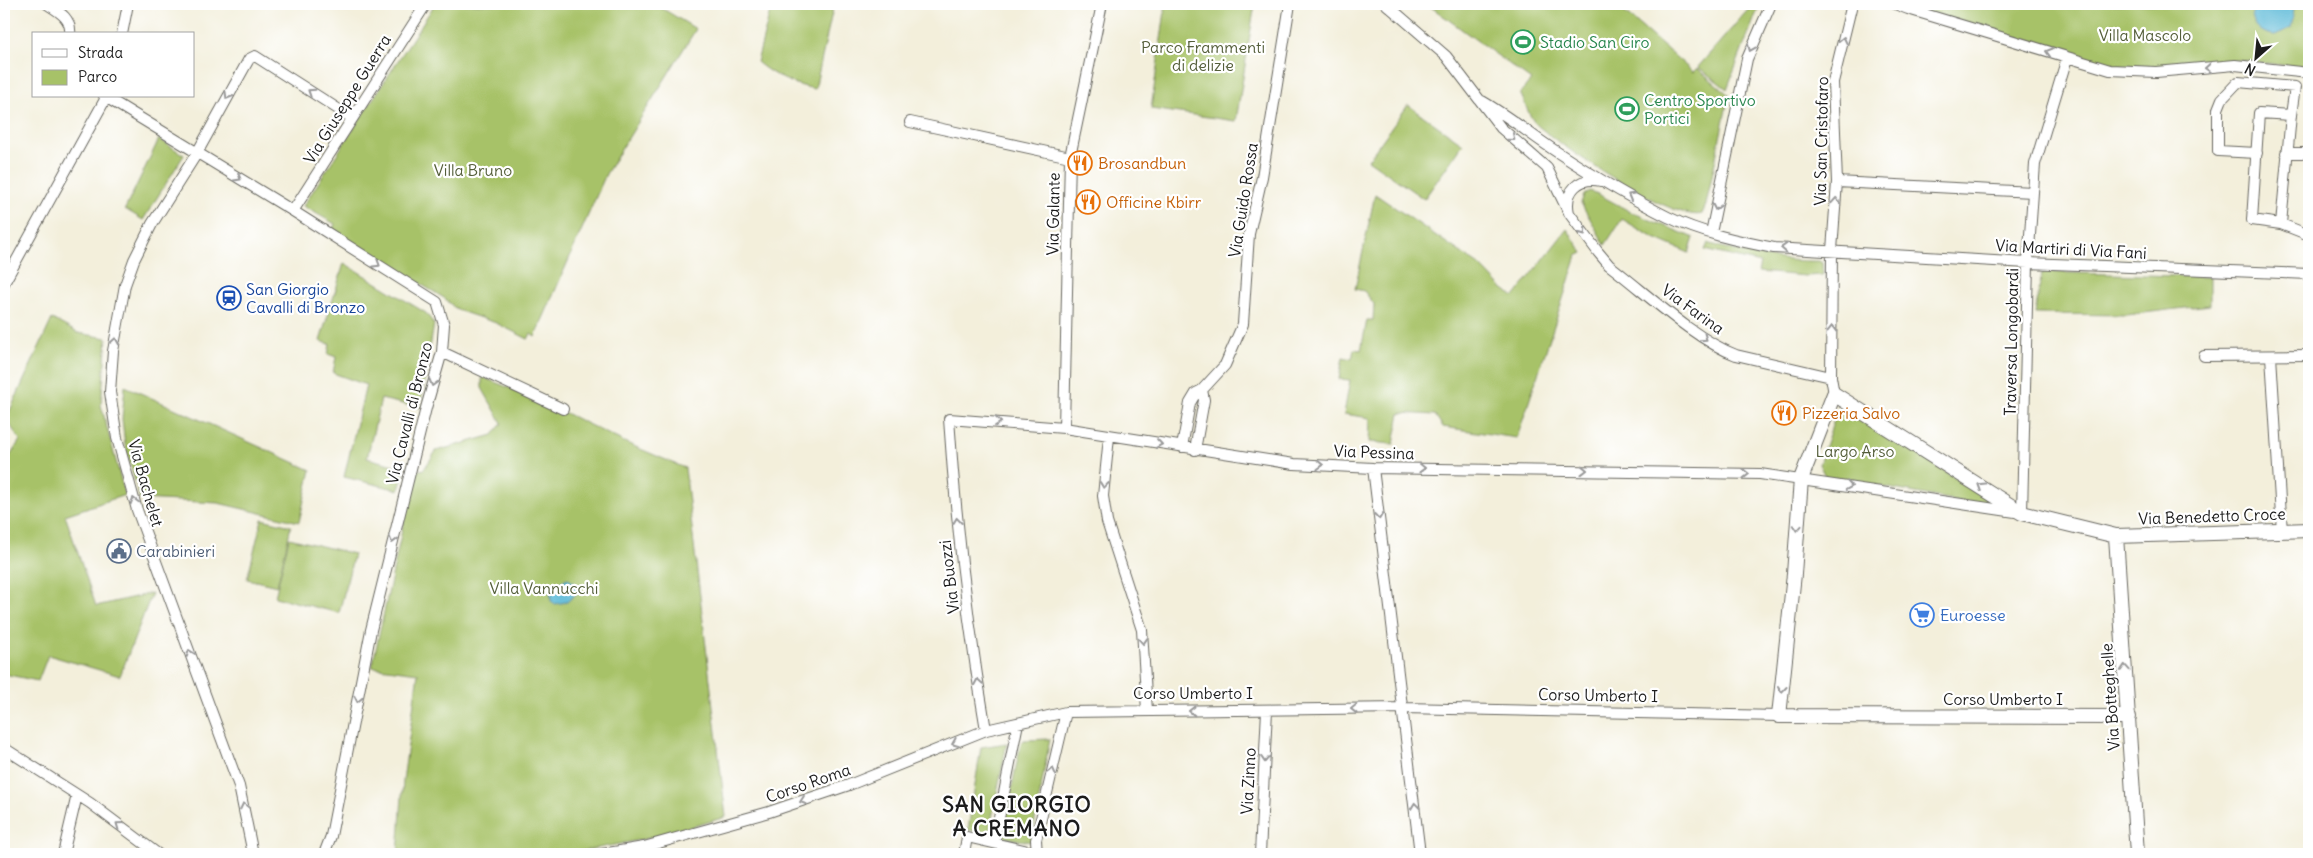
<svg xmlns="http://www.w3.org/2000/svg" width="2313" height="858" font-family="Delius,sans-serif">
	<style>
		.green { fill: #a7c268; stroke: #626f42 }
		.water { fill: #57b7d6; stroke: #3a6a79 }
		.lines { fill: none; stroke-linecap: round; stroke-linejoin: round }
		.minor-casing { stroke: #67665f; stroke-width: 12 }
		.secondary-casing { stroke: #67665f; stroke-width: 16 }
		.minor { stroke: #fff; stroke-width: 10 }
		.secondary { stroke: #fff; stroke-width: 14 }
		.oneway { stroke: #999 }
		.labels { text-anchor: middle; stroke-width: 4.5; stroke-linejoin: round; paint-order: stroke }
		.park-label { font-size: 16px; fill: #545e3a; stroke: #fff }
		.leisure-label { font-size: 16px; fill: #27864d; stroke: #fff; text-anchor: start }
		.street-label { font-size: 16px; fill: #1c1c1c; stroke: #fff }
		.food-label { font-size: 16px; fill: #c56008; stroke: #fff; text-anchor: start }
		.transit-label { font-size: 16px; fill: #164399; stroke: #fff; text-anchor: start }
		.service-label { font-size: 16px; fill: #4e5e75; stroke: #fff; text-anchor: start }
		.shop-label { font-size: 16px; fill: #366cbe; stroke: #fff; text-anchor: start }
		.district-label { font-size: 21px; font-weight: bold; letter-spacing: 1px; fill: #1c1c1c; stroke: #fff }
	</style>
	<rect width="100%" height="100%" fill="#fff"/>
	<filter id="ink" filterUnits="userSpaceOnUse"><feTurbulence type="fractalNoise" baseFrequency=".02" numOctaves="2"/><feDisplacementMap in="SourceGraphic" scale="10" xChannelSelector="R" yChannelSelector="G"/><feConvolveMatrix kernelMatrix="1 2 1 2 8 2 1 2 1" color-interpolation-filters="sRGB"/></filter>
	<filter id="wash" filterUnits="userSpaceOnUse"><feTurbulence type="fractalNoise" baseFrequency=".0096" numOctaves="4" result="noise"/><feDisplacementMap in="SourceGraphic" scale="20" xChannelSelector="R" yChannelSelector="G"/><feGaussianBlur stdDeviation="1.12" result="paint"/><feColorMatrix in="noise" values="0 0 0 0 0 0 0 0 0 0 0 0 0 0 0 0 0 1.4 0 .05"/><feComposite in="paint" operator="in"/></filter>
	<g filter="url(#wash)">
		<rect width="100%" height="100%" fill="#f3efdb"/>
		<path class="green" d="M 435,4 L 655,4 L 696,29 L 606,174 L 535,337 L 531,334 L 528,339 L 496,323 L 457,310 L 444,298 L 332,231 L 335,224 L 303,206 Z
			M 772,4 L 834,4 L 815,89 C 794,85 773,76 757,62 Z
			M 1166,4 L 1255,4 L 1236,121 L 1151,109 Z
			M 1427,4 L 1615,4 L 1693,72 L 1697,68 L 1729,95 L 1706,205 L 1702,214 C 1675,223 1558,145 1536,124 C 1529,117 1525,102 1520,93 L 1531,80 Z
			M 1753,4 L 1760,4 L 1727,89 L 1698,67 Z
			M 1922,4 L 2309,4 L 2308,68 L 2238,60 L 2171,67 L 2109,66 L 1922,10 Z
			M 1408,105 L 1463,144 L 1424,199 L 1368,160 Z
			M 159,139 L 184,155 L 143,220 L 125,209 Z
			M 1589,191 L 1598,194 L 1631,212 L 1694,238 L 1689,253 L 1652,237 L 1622,219 L 1605,245 L 1581,203 L 1584,195 Z
			M 1375,194 L 1482,267 L 1500,286 L 1514,297 L 1567,229 L 1583,253 L 1577,256 L 1517,438 L 1443,427 L 1435,415 L 1400,413 L 1394,444 L 1369,442 L 1370,418 L 1344,414 L 1350,380 L 1339,379 L 1343,357 L 1352,359 L 1354,349 L 1361,350 L 1367,320 L 1373,320 L 1374,304 L 1364,291 L 1355,289 Z
			M 1708,243 C 1744,254 1781,262 1819,261 L 1822,263 L 1823,275 L 1806,276 L 1758,272 L 1760,263 L 1705,250 Z
			M 344,263 L 426,313 L 434,324 L 420,408 L 381,399 L 367,458 L 405,468 L 399,490 L 344,477 L 366,385 L 333,373 L 336,357 L 328,354 L 330,344 L 320,341 Z
			M 2042,272 L 2210,277 L 2210,305 L 2127,315 L 2035,314 Z
			M 52,319 L 78,333 L 107,338 L 101,405 L 125,495 L 65,515 L 96,606 L 152,593 L 120,676 L 48,655 L 38,681 L 4,674 L 4,466 L 20,440 L 6,419 Z
			M 482,377 L 535,398 L 624,442 L 685,468 L 726,817 L 656,837 L 567,854 L 398,854 L 403,781 L 418,673 L 372,667 L 415,471 L 424,469 L 436,451 L 493,435 L 502,423 L 482,388 Z
			M 125,386 L 311,470 L 299,522 L 218,503 L 140,499 L 125,445 L 122,419 Z
			M 1842,408 L 1979,492 L 1987,499 L 1985,506 L 1825,476 L 1819,464 L 1837,411 Z
			M 262,519 L 291,526 L 277,586 L 247,579 Z
			M 289,538 L 354,554 L 339,613 L 275,597 Z
			M 1050,739 L 1031,842 L 1006,838 L 1002,834 L 1021,743 L 1024,740 Z
			M 1007,743 L 989,833 L 968,830 L 981,747 Z"/>
		<path class="water" d="M 2254,4 L 2295,4 L 2291,28 L 2275,35 C 2258,34 2248,20 2254,4 Z
			M 567,578 L 577,585 L 579,591 L 567,602 L 555,604 L 551,601 L 550,589 Z"/>
	</g>
	<g filter="url(#ink)">
		<g class="lines">
			<g class="minor-casing">
				<path id="minor" d="M 47,4 C 58,11 72,18 70,34
					M 1386,4 L 1446,56 L 1501,128 L 1547,168 L 1567,209
					M 1895,4 L 1908,9 L 2110,70 L 2156,72 L 2235,65 L 2309,73
					M 122,34 L 128,4
					M 104,96 L 293,211 L 437,302 L 444,325 L 442,352 L 426,408 L 371,630 L 331,836 L 324,854
					M 1482,101 C 1508,116 1531,135 1557,152 C 1592,175 1630,198 1668,217 C 1701,233 1738,241 1774,248 L 2028,263 L 2309,274
					M 910,122 L 1070,157
					M 2257,153 L 2218,151 L 2218,109 L 2222,99 L 2238,82 L 2295,87 L 2291,115
					M 2286,153 L 2309,153
					M 1601,181 C 1579,176 1564,191 1569,213 L 1598,252 L 1609,265 C 1646,293 1694,339 1736,355 L 1831,377
					M 1837,182 L 2033,192
					M 293,211 L 426,4
					M 2281,224 L 2291,115 L 2259,113 L 2252,220 L 2281,224 L 2309,235
					M 1711,233 L 1747,59 L 1771,4
					M 4,283 L 107,96
					M 442,352 L 563,409
					M 2204,356 L 2309,355
					M 2271,356 L 2282,532
					M 1834,394 L 1831,377 L 1832,250 L 1837,182 L 1833,82 L 1852,4
					M 1064,428 L 1070,157 L 1102,4
					M 1109,437 L 1103,496 L 1107,522 L 1142,630 L 1147,711
					M 1182,447 L 1190,403 L 1196,393 L 1202,390 L 1225,365 L 1243,324 L 1249,234 L 1262,177 L 1290,4
					M 1195,450 L 1204,400 L 1202,390
					M 1373,468 L 1420,854
					M 986,730 C 968,627 956,523 949,419 L 1064,428 L 1294,464 L 1373,468 L 1760,474 L 2022,513 L 2028,263 L 2035,164 L 2067,58
					M 4,748 L 90,803 L 158,854
					M 994,843 L 1018,723
					M 63,854 L 77,795
					M 253,854 L 239,786 L 137,510 L 117,438 L 110,392 L 113,351 L 125,285 L 134,260 L 152,224 L 197,153 L 249,59 L 255,56 L 352,118
					M 602,854 L 644,847 L 769,812 L 849,785 L 986,730 L 1066,712 L 1403,708 L 1779,716
					M 964,854 L 967,837 L 1037,853
					M 1037,854 L 1036,840 L 1066,712
					M 1260,854 L 1267,710"/>
			</g>
			<g class="secondary-casing">
				<path id="secondary" d="M 2116,536 L 2137,854
					M 2129,717 L 1779,716 L 1794,574 L 1801,479 L 1834,394 L 2022,513 L 2116,536 L 2309,530"/>
			</g>
			<use href="#minor" class="minor"/>
			<use href="#secondary" class="secondary"/>
		</g>
		<defs><path id="oneway-chevron" d="M-2-3.5L2.5 0L-2 3.5" fill="none" stroke-width="1.6" stroke-linecap="round" stroke-linejoin="round" transform="scale(1.25)"/></defs>
		<g class="oneway">
			<use href="#oneway-chevron" transform="translate(1843 40) rotate(-77)"/>
			<use href="#oneway-chevron" transform="translate(1751 48) rotate(112)"/>
			<use href="#oneway-chevron" transform="translate(2049 52) rotate(-163)"/>
			<use href="#oneway-chevron" transform="translate(2208 68) rotate(175)"/>
			<use href="#oneway-chevron" transform="translate(311 92) rotate(-147)"/>
			<use href="#oneway-chevron" transform="translate(228 96) rotate(120)"/>
			<use href="#oneway-chevron" transform="translate(1512 138) rotate(41)"/>
			<use href="#oneway-chevron" transform="translate(238 178) rotate(31)"/>
			<use href="#oneway-chevron" transform="translate(1631 196) rotate(-151)"/>
			<use href="#oneway-chevron" transform="translate(1836 201) rotate(-86)"/>
			<use href="#oneway-chevron" transform="translate(1716 207) rotate(102)"/>
			<use href="#oneway-chevron" transform="translate(1583 232) rotate(55)"/>
			<use href="#oneway-chevron" transform="translate(1784 248) rotate(-177)"/>
			<use href="#oneway-chevron" transform="translate(377 264) rotate(32)"/>
			<use href="#oneway-chevron" transform="translate(1832 329) rotate(-89)"/>
			<use href="#oneway-chevron" transform="translate(1704 338) rotate(35)"/>
			<use href="#oneway-chevron" transform="translate(115 341) rotate(-80)"/>
			<use href="#oneway-chevron" transform="translate(433 383) rotate(106)"/>
			<use href="#oneway-chevron" transform="translate(998 422) rotate(5)"/>
			<use href="#oneway-chevron" transform="translate(1159 444) rotate(8)"/>
			<use href="#oneway-chevron" transform="translate(1320 465) rotate(2)"/>
			<use href="#oneway-chevron" transform="translate(1422 468) rotate(1)"/>
			<use href="#oneway-chevron" transform="translate(1584 470) rotate(1)"/>
			<use href="#oneway-chevron" transform="translate(1746 474) rotate(1)"/>
			<use href="#oneway-chevron" transform="translate(1104 485) rotate(96)"/>
			<use href="#oneway-chevron" transform="translate(1849 486) rotate(9)"/>
			<use href="#oneway-chevron" transform="translate(1981 486) rotate(-148)"/>
			<use href="#oneway-chevron" transform="translate(134 501) rotate(-105)"/>
			<use href="#oneway-chevron" transform="translate(1379 516) rotate(83)"/>
			<use href="#oneway-chevron" transform="translate(957 521) rotate(-97)"/>
			<use href="#oneway-chevron" transform="translate(1797 528) rotate(94)"/>
			<use href="#oneway-chevron" transform="translate(393 540) rotate(104)"/>
			<use href="#oneway-chevron" transform="translate(1143 641) rotate(86)"/>
			<use href="#oneway-chevron" transform="translate(190 653) rotate(-110)"/>
			<use href="#oneway-chevron" transform="translate(2125 668) rotate(-94)"/>
			<use href="#oneway-chevron" transform="translate(978 682) rotate(-100)"/>
			<use href="#oneway-chevron" transform="translate(1782 689) rotate(96)"/>
			<use href="#oneway-chevron" transform="translate(358 699) rotate(101)"/>
			<use href="#oneway-chevron" transform="translate(1354 709) rotate(179)"/>
			<use href="#oneway-chevron" transform="translate(1192 711) rotate(180)"/>
			<use href="#oneway-chevron" transform="translate(955 743) rotate(158)"/>
			<use href="#oneway-chevron" transform="translate(1265 759) rotate(93)"/>
			<use href="#oneway-chevron" transform="translate(1052 771) rotate(-77)"/>
			<use href="#oneway-chevron" transform="translate(803 801) rotate(161)"/>
			<use href="#oneway-chevron" transform="translate(244 806) rotate(-103)"/>
			<use href="#oneway-chevron" transform="translate(1415 806) rotate(-97)"/>
			<use href="#oneway-chevron" transform="translate(119 825) rotate(-144)"/>
		</g>
	</g>
	<defs>
		<g id="stadium-ring" transform="scale(1.25)"><circle r="9.5" fill="#fff" stroke="#2e9e5b" stroke-width="1.5"/><path d="M0-5a6.5 5 0 1 0 0 10a6.5 5 0 1 0 0-10ZM-3.5-1.8h7v3.6h-7Z" fill="#2e9e5b"/></g>
		<g id="restaurant-ring" transform="scale(1.25)"><circle r="9.5" fill="#fff" stroke="#e8710a" stroke-width="1.5"/><path d="M-5-6h1v4h1v-4h1v4h1v-4h1v5L-1.5 .5V6h-2V.5L-5-1ZM5-6V6H3V1.5H1.5Q1.5-4 5-6Z" fill="#e8710a"/></g>
		<g id="station-ring" transform="scale(1.25)"><circle r="9.5" fill="#fff" stroke="#1a4fb4" stroke-width="1.5"/><path d="M-3-6H3Q5-6 5-4V2Q5 4 3 4L4.5 6H3L1.5 4h-3L-3 6H-4.5L-3 4Q-5 4-5 2V-4Q-5-6-3-6ZM-3.5-4v3h7v-3ZM-3.5 1v1.5H-2V1ZM2 1v1.5H3.5V1Z" fill="#1a4fb4"/></g>
		<g id="civic-ring" transform="scale(1.25)"><circle r="9.5" fill="#fff" stroke="#5c6f8a" stroke-width="1.5"/><path d="M-.6-6.5H3V-4.5H.6V-3L4-1V1h2V6H-6V1h2V-1L-.6-3ZM-1.2 2.5V6h2.4V2.5Z" fill="#5c6f8a"/></g>
		<g id="supermarket-ring" transform="scale(1.25)"><circle r="9.5" fill="#fff" stroke="#3f7fe0" stroke-width="1.5"/><path d="M-6-5.5h2.5l.6 2H6L4.5 2H-2.5L-4.4-4H-6ZM-1.5 3.2a1.3 1.3 0 1 0 .1 0ZM3 3.2a1.3 1.3 0 1 0 .1 0Z" fill="#3f7fe0"/></g>
	</defs>
	<g fill-rule="evenodd">
		<use href="#stadium-ring" x="1523" y="42"/>
		<use href="#stadium-ring" x="1627" y="109"/>
		<use href="#restaurant-ring" x="1080" y="163"/>
		<use href="#restaurant-ring" x="1088" y="202"/>
		<use href="#station-ring" x="229" y="298"/>
		<use href="#restaurant-ring" x="1784" y="413"/>
		<use href="#civic-ring" x="119" y="551"/>
		<use href="#supermarket-ring" x="1922" y="615"/>
	</g>
	<g class="labels">
		<g class="park-label">
			<text x="2145" y="41">Villa Mascolo</text>
			<text x="1203" y="53">Parco Frammenti<tspan x="1203" dy="18">di delizie</tspan></text>
			<text x="473" y="176">Villa Bruno</text>
			<text x="1855" y="457">Largo Arso</text>
			<text x="544" y="594">Villa Vannucchi</text>
		</g>
		<g class="leisure-label">
			<text x="1540" y="48">Stadio San Ciro</text>
			<text x="1644" y="106">Centro Sportivo<tspan x="1644" dy="18">Portici</tspan></text>
		</g>
		<g class="street-label">
			<text transform="translate(347 99) rotate(-58)" y="6">Via Giuseppe Guerra</text>
			<text transform="translate(1821 141) rotate(-89)" y="6">Via San Cristofaro</text>
			<text transform="translate(1243 200) rotate(-81)" y="6">Via Guido Rossa</text>
			<text transform="translate(1053 214) rotate(-89)" y="6">Via Galante</text>
			<text transform="translate(2071 249) rotate(3)" y="6">Via Martiri di Via Fani</text>
			<text transform="translate(1693 309) rotate(36)" y="6">Via Farina</text>
			<text transform="translate(2011 342) rotate(-89)" y="6">Traversa Longobardi</text>
			<text transform="translate(409 413) rotate(-76)" y="6">Via Cavalli di Bronzo</text>
			<text transform="translate(1374 452) rotate(2)" y="6">Via Pessina</text>
			<text transform="translate(146 483) rotate(74)" y="6">Via Bachelet</text>
			<text transform="translate(2212 516) rotate(-2)" y="6">Via Benedetto Croce</text>
			<text transform="translate(949 577) rotate(-97)" y="6">Via Buozzi</text>
			<text x="1193" y="699">Corso Umberto I</text>
			<text transform="translate(1598 695) rotate(1)" y="6">Corso Umberto I</text>
			<text transform="translate(2110 697) rotate(-94)" y="6">Via Botteghelle</text>
			<text x="2003" y="705">Corso Umberto I</text>
			<text transform="translate(1248 781) rotate(-87)" y="6">Via Zinno</text>
			<text transform="translate(808 783) rotate(-19)" y="6">Corso Roma</text>
		</g>
		<g class="food-label">
			<text x="1098" y="169">Brosandbun</text>
			<text x="1106" y="208">Officine Kbirr</text>
			<text x="1802" y="419">Pizzeria Salvo</text>
		</g>
		<g class="transit-label">
			<text x="246" y="295">San Giorgio<tspan x="246" dy="18">Cavalli di Bronzo</tspan></text>
		</g>
		<g class="service-label">
			<text x="136" y="557">Carabinieri</text>
		</g>
		<g class="shop-label">
			<text x="1940" y="621">Euroesse</text>
		</g>
		<g class="district-label">
			<text x="1017" y="812">SAN GIORGIO<tspan x="1017" dy="24">A CREMANO</tspan></text>
		</g>
	</g>
	<rect width="2313" height="858" fill="none" stroke="#fff" stroke-width="20"/>
	<rect x="32" y="32" width="162" height="65" fill="#ffffff" stroke="#a4a4a4"/>
	<rect x="42" y="49" width="25" height="8" fill="#ffffff" stroke="#a4a4a4"/>
	<text x="78" y="58" font-size="15" fill="#1c1c1c">Strada</text>
	<rect x="42" y="70" width="25" height="15" fill="#a7c268" stroke="#a4a4a4"/>
	<text x="78" y="82" font-size="15" fill="#1c1c1c">Parco</text>
	<g transform="translate(2256 58) rotate(207)" stroke="#ffffff" stroke-width="4" paint-order="stroke">
	<path d="M0-4L9 19L0 12L-9 19Z" fill="#1c1c1c"/>
	<text y="-8" font-size="14" font-weight="bold" text-anchor="middle" fill="#1c1c1c">N</text>
	</g>
</svg>
